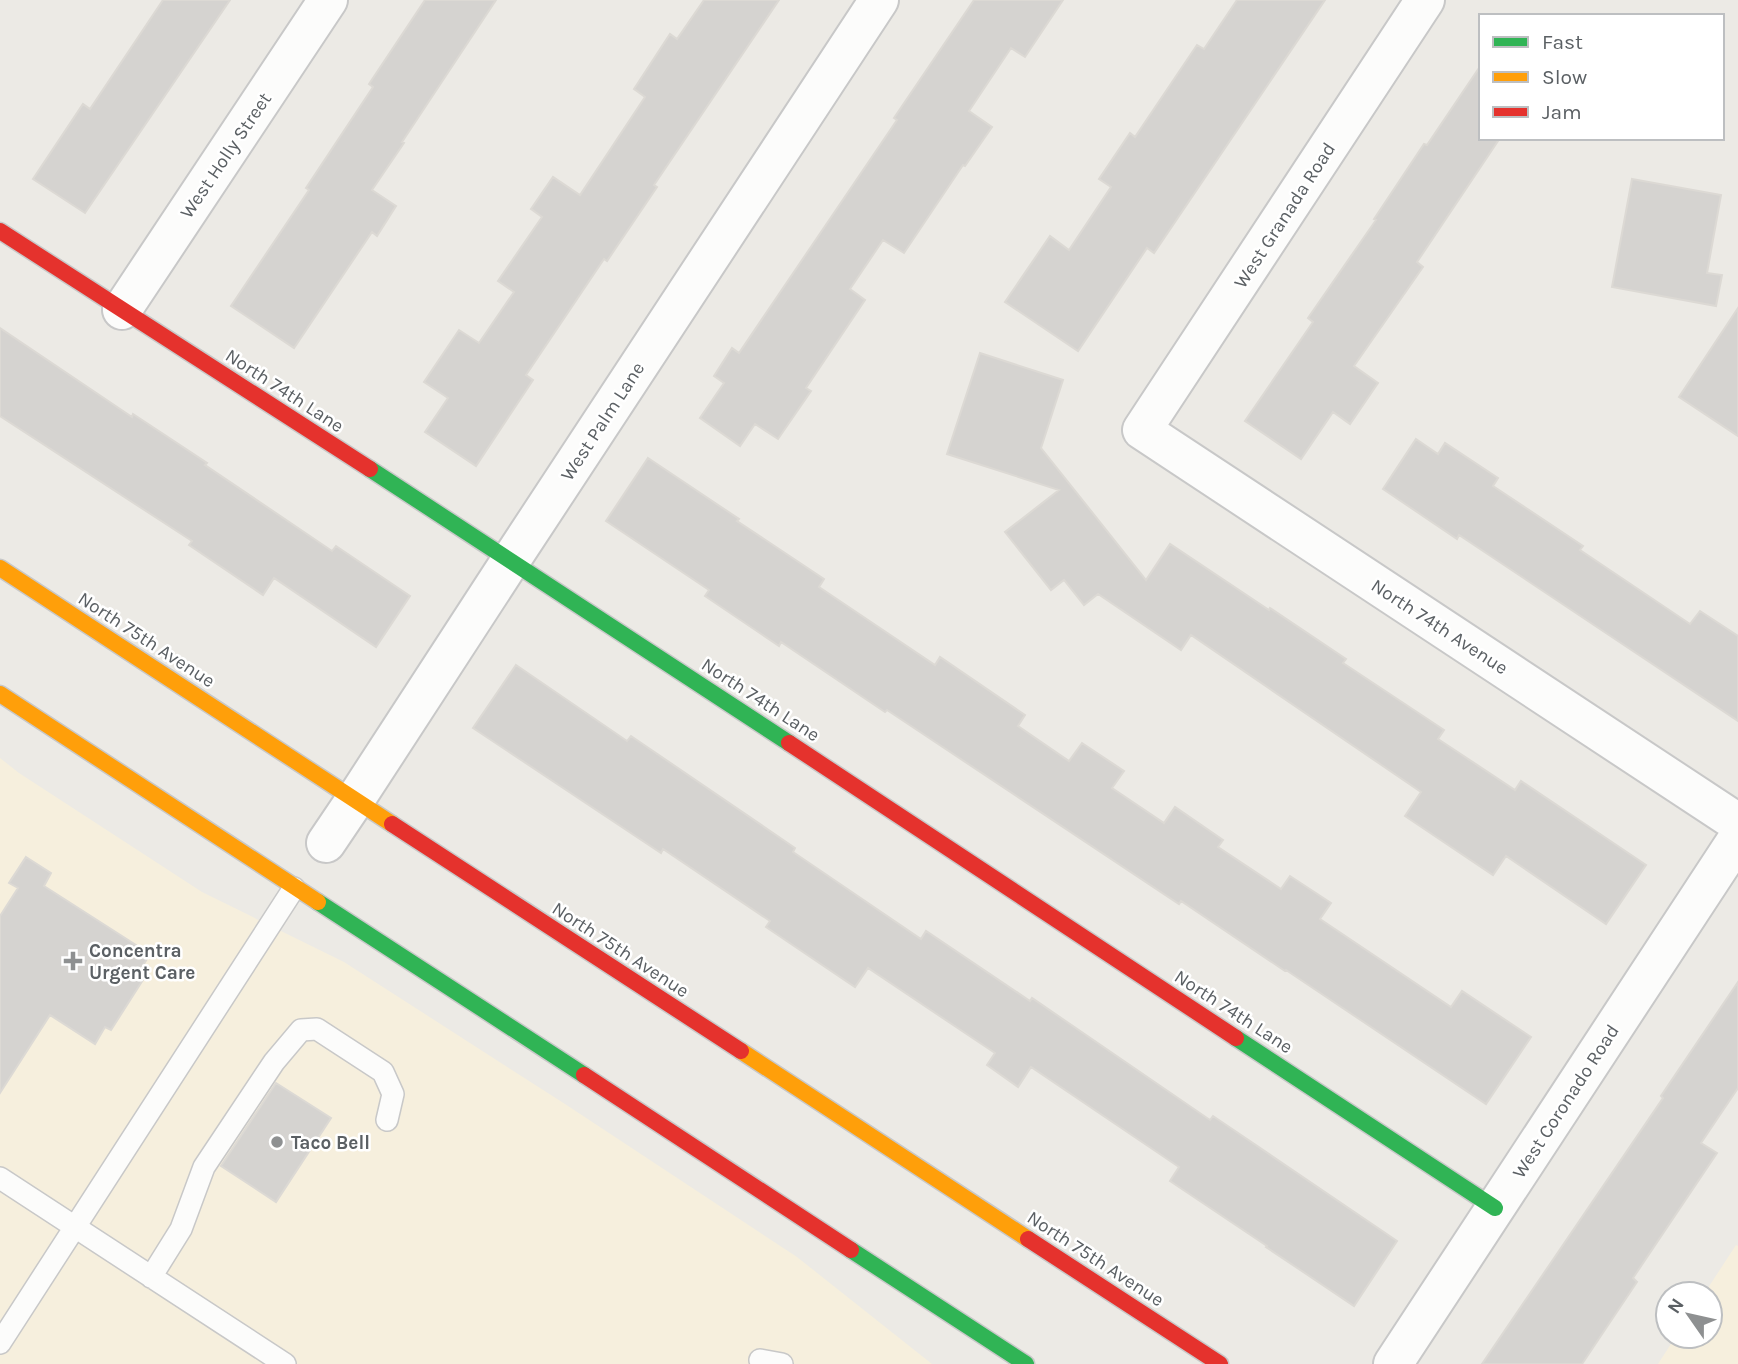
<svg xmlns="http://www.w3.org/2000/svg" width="1738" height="1364" font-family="Karla,sans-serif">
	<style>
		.commercial { fill: #f6efdd }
		.building { fill: #d5d3d0; stroke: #dcd9d4; stroke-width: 2 }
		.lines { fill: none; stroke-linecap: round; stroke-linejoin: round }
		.lane-casing { stroke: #c8c8c8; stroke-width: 24 }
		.street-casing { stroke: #c8c8c8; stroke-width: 42 }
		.fast-casing { stroke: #c8c8c8; stroke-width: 19 }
		.slow-casing { stroke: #c8c8c8; stroke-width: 19 }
		.jam-casing { stroke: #c8c8c8; stroke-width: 19 }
		.lane { stroke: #fcfcfb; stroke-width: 21 }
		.street { stroke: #fcfcfb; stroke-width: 38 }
		.fast { stroke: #30b455; stroke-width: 16 }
		.slow { stroke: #ff9f0a; stroke-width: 16 }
		.jam { stroke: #e5322d; stroke-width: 16 }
		.poi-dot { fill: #8e9091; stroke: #fff; stroke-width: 2.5 }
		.labels { text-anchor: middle; stroke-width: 5; stroke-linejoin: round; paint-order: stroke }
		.street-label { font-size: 19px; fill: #5b6064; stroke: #fff }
		.poi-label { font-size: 19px; font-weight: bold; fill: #5b6064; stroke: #fff; text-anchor: start }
	</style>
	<rect width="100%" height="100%" fill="#eceae5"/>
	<path class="commercial" d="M 0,758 L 19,773 L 202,892 L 344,962 L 565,1104 L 797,1257 L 932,1364 L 0,1364 Z
		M 1736,1245 L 1738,1246 L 1738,1364 L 1658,1364 L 1676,1336 L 1710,1336 L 1710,1294 L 1704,1294 Z"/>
	<path class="building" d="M 163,0 L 230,0 L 85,213 L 33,179 L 83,104 L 90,109 Z
		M 425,0 L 496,0 L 402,142 L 404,143 L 372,190 L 396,206 L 377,236 L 372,232 L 294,348 L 231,306 L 309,190 L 306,188 L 373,87 L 369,84 Z
		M 704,0 L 779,0 L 654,185 L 657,187 L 607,261 L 604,259 L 526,375 L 533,380 L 476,466 L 425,432 L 448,398 L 424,382 L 459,330 L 479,343 L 514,292 L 498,281 L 542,217 L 531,209 L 553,177 L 580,195 L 645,97 L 634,89 L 670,34 L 677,39 Z
		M 974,0 L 1063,0 L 1025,57 L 1011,48 L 969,111 L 992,127 L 965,166 L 963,165 L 904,253 L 883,240 L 850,289 L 865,300 L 806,388 L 811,391 L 778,439 L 755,424 L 740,446 L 700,418 L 724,383 L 714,376 L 732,348 L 739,353 L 897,120 L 894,118 Z
		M 1237,0 L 1325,0 L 1154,253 L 1147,248 L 1078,351 L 1005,302 L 1050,236 L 1069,250 L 1111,187 L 1099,179 L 1130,133 L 1135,137 L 1197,45 L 1204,49 Z
		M 1481,65 L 1481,138 L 1500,138 L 1417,262 L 1423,267 L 1354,366 L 1378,383 L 1350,424 L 1333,412 L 1301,459 L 1245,421 L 1313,322 L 1308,318 L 1376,220 L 1374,219 L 1424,144 L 1427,145 Z
		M 1632,179 L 1721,195 L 1707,273 L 1722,275 L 1716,306 L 1612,287 Z
		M 1738,308 L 1738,436 L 1679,397 Z
		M 0,328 L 132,417 L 133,414 L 207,463 L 205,465 L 332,551 L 336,546 L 410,596 L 376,647 L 274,578 L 263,595 L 189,545 L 192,541 L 0,416 Z
		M 980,353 L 1063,380 L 1041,448 L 1146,580 L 1170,544 L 1269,610 L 1270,608 L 1346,659 L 1343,663 L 1444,730 L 1438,739 L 1515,790 L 1521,781 L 1646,865 L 1606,924 L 1506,856 L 1493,875 L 1405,816 L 1421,792 L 1191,635 L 1181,650 L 1098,594 L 1084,605 L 1064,580 L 1051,590 L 1005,532 L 1059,490 L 947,454 Z
		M 1416,439 L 1438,454 L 1445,443 L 1498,478 L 1493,486 L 1583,546 L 1580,550 L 1690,624 L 1700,611 L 1738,636 L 1738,721 L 1459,535 L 1457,539 L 1383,489 Z
		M 648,458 L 739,519 L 737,521 L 824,579 L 819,587 L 935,665 L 940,657 L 1025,715 L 1018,726 L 1069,761 L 1082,743 L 1124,771 L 1112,788 L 1164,823 L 1175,807 L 1223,840 L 1218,847 L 1281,889 L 1290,876 L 1331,903 L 1320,919 L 1451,1007 L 1462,991 L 1531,1037 L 1486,1104 L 1286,970 L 1285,971 L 1181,901 L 1179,904 L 887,710 L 885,712 L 781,642 L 779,646 L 705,596 L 709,590 L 606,521 Z
		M 516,665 L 627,741 L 631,736 L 795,848 L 793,852 L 921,939 L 926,931 L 1030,1001 L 1032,998 L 1210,1120 L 1213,1116 L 1397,1241 L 1354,1306 L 1266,1247 L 1267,1246 L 1170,1181 L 1179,1167 L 1031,1067 L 1018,1087 L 987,1065 L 995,1053 L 868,968 L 855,987 L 766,927 L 770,921 L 663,849 L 661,853 L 473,728 Z
		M 26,857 L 51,873 L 44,886 L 150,954 L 142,967 L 148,972 L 111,1030 L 105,1027 L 95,1044 L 50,1015 L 0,1093 L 0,916 L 18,888 L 9,883 Z
		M 1738,982 L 1738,1088 L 1701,1143 L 1717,1153 L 1633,1278 L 1637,1282 L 1582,1364 L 1482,1364 L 1663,1098 L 1661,1096 Z
		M 276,1083 L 331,1118 L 276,1202 L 221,1166 Z"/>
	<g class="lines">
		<g class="lane-casing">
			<path id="lane" d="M 0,1178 L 285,1364
				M 151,1277 L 181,1229 L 204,1167 L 274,1062 L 301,1030 L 317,1029 L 383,1072 L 393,1094 L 387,1120
				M 0,1343 L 294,888
				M 760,1360 L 782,1364"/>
		</g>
		<g class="street-casing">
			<path id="street" d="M 1425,0 L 1142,430 L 1738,823
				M 122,310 L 328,0
				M 326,843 L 355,800 L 511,560 L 879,0
				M 1393,1364 L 1738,838"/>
		</g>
		<g class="fast-casing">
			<path id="fast" d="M 370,469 L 789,743
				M 318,902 L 584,1075
				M 1236,1038 L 1495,1208
				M 851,1250 L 1026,1364"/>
		</g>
		<g class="slow-casing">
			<path id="slow" d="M 0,568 L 392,824
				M 0,694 L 318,902
				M 741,1051 L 1028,1239"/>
		</g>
		<g class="jam-casing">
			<path id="jam" d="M 0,231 L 370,469
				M 789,743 L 1236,1038
				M 392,824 L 741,1051
				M 584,1075 L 851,1250
				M 1028,1239 L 1220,1364"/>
		</g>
		<use href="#lane" class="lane"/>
		<use href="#street" class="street"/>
		<use href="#fast" class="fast"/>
		<use href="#slow" class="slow"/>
		<use href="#jam" class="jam"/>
	</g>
	<g class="poi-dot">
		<path d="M69.5 950.5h7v7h7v7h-7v7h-7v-7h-7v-7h7z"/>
		<circle cx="277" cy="1142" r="7"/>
	</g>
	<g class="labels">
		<g class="street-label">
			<text transform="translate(225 155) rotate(-56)" y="7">West Holly Street</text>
			<text transform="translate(1284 215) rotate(-57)" y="7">West Granada Road</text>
			<text transform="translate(285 390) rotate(33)" y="7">North 74th Lane</text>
			<text transform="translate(602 421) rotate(-57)" y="7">West Palm Lane</text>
			<text transform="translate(1440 626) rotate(33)" y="7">North 74th Avenue</text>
			<text transform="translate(147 639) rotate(33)" y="7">North 75th Avenue</text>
			<text transform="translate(761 699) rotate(33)" y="7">North 74th Lane</text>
			<text transform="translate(621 949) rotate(33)" y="7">North 75th Avenue</text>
			<text transform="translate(1234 1011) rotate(33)" y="7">North 74th Lane</text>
			<text transform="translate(1565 1101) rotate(-57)" y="7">West Coronado Road</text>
			<text transform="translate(1096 1258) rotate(33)" y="7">North 75th Avenue</text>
		</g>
		<g class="poi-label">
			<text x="89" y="957">Concentra<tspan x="89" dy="22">Urgent Care</tspan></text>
			<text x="291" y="1149">Taco Bell</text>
		</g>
	</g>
	<rect x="1479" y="14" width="245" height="126" fill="#ffffff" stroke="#bdbfc1" stroke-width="2"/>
	<rect x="1493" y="37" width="35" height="10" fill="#30b455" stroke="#bdbfc1" stroke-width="2"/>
	<text x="1542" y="49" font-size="21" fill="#5b6064">Fast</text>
	<rect x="1493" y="72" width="35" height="10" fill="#ff9f0a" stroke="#bdbfc1" stroke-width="2"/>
	<text x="1542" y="84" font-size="21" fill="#5b6064">Slow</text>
	<rect x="1493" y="107" width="35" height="10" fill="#e5322d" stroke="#bdbfc1" stroke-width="2"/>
	<text x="1542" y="119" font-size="21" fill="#5b6064">Jam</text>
	<g transform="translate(1689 1315) rotate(304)"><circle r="33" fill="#ffffff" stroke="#bdbfc1" stroke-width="2"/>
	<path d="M0-5L12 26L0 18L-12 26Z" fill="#8e9091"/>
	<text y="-10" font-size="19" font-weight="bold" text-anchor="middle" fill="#5b6064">N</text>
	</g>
</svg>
